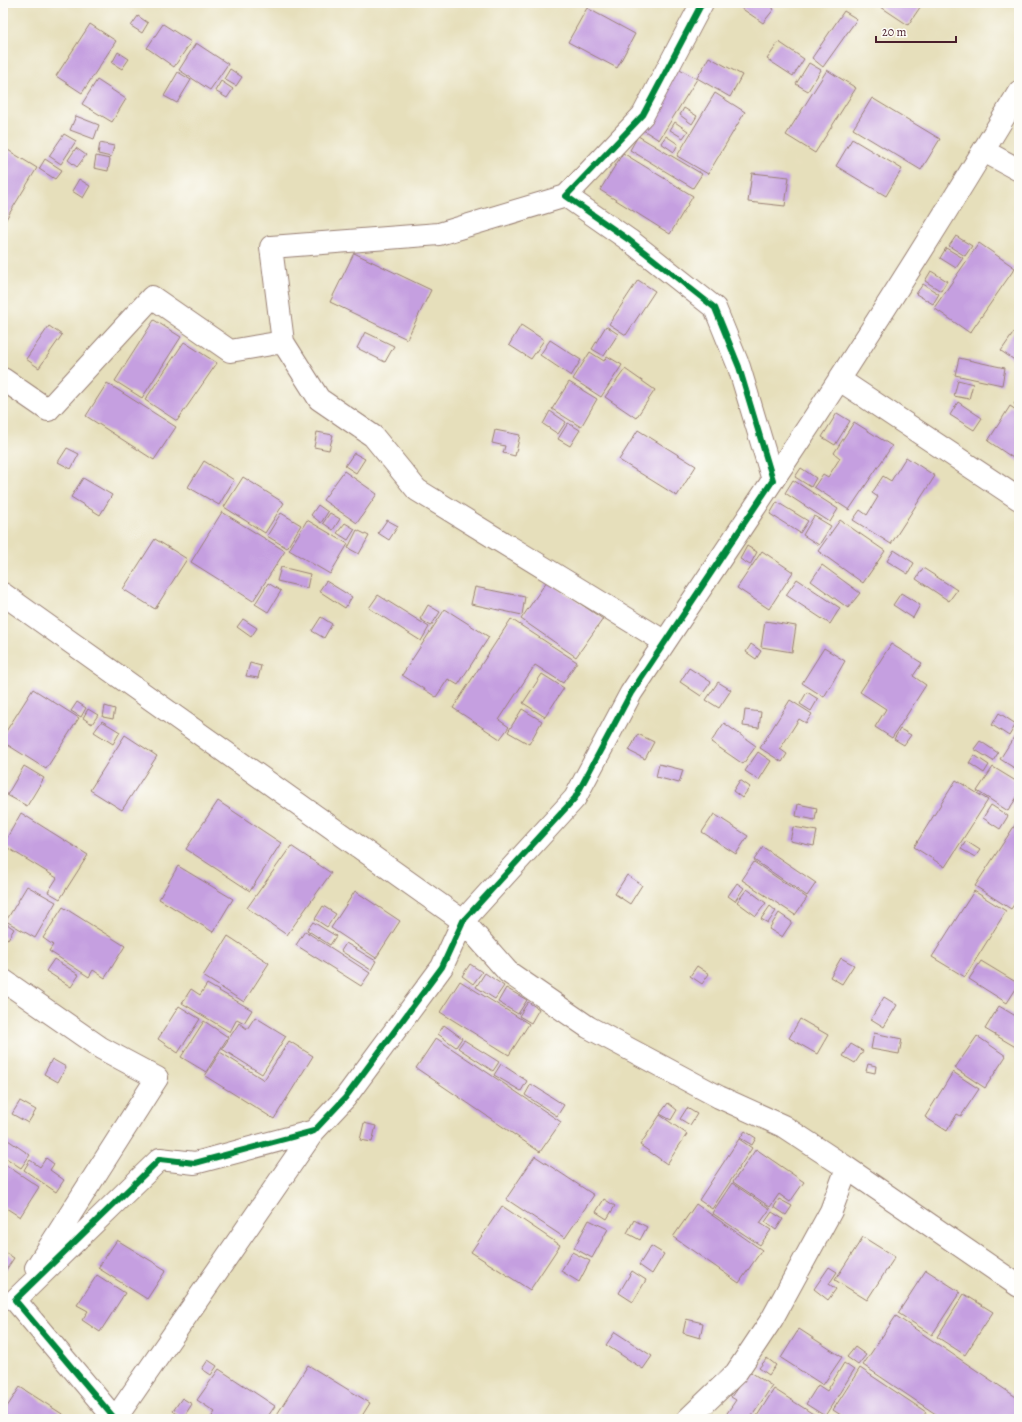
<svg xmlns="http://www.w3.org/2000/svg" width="1022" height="1422" font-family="Alegreya,serif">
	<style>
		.building { fill: #c59fe0 }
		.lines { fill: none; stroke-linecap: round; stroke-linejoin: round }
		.street-casing { stroke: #987f73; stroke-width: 24 }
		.street { stroke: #fff; stroke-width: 22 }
		.cycleway-casing { stroke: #fdfcf7; stroke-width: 8 }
		.cycleway { stroke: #00873e; stroke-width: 6 }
	</style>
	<rect width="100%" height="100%" fill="#fdfcf7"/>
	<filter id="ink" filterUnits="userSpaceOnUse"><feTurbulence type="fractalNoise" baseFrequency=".025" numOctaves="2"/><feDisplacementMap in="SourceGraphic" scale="8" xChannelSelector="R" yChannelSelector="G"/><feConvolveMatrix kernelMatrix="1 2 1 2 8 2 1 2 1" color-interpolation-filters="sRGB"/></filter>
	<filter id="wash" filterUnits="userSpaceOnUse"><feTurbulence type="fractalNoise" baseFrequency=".012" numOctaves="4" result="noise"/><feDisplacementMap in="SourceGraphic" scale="16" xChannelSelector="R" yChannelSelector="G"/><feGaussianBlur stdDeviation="0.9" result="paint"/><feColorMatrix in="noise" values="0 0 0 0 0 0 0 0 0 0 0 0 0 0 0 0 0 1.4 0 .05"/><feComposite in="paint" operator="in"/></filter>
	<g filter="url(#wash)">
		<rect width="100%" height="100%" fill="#e6dfbb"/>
		<g id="blocks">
			<path class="building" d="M 745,3 L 766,3 L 774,9 L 763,23 L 741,8 Z
				M 875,3 L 923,3 L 908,25 Z
				M 587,8 L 635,34 L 617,68 L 568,42 Z
				M 844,11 L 857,19 L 823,67 L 812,58 Z
				M 138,16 L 148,23 L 142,33 L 131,26 Z
				M 90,24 L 116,41 L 82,93 L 56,76 Z
				M 163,24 L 191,42 L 174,67 L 147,48 Z
				M 779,42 L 804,59 L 793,76 L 767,59 Z
				M 196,43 L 228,64 L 210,90 L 179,70 Z
				M 118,52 L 129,59 L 122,69 L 112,63 Z
				M 709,57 L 742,75 L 730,97 L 697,78 Z
				M 809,63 L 821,70 L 808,91 L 796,84 Z
				M 678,68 L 697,79 L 659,140 L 640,128 Z
				M 230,69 L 242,77 L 236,86 L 224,79 Z
				M 827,70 L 856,88 L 815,153 L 786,135 Z
				M 178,72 L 191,80 L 177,103 L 164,96 Z
				M 97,80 L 126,99 L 112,122 L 82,104 Z
				M 221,81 L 233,89 L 227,98 L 215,91 Z
				M 715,93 L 745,112 L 708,174 L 677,156 Z
				M 872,98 L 940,139 L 921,170 L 853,129 Z
				M 684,108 L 697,116 L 692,124 L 680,115 Z
				M 76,116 L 99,125 L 94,139 L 70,130 Z
				M 675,122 L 688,131 L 683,138 L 670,130 Z
				M 64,134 L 76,141 L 61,164 L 49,156 Z
				M 638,136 L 702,174 L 693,188 L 630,150 Z
				M 666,136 L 678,144 L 674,152 L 661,143 Z
				M 852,139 L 902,169 L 886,196 L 836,166 Z
				M 100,143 L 114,146 L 111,157 L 98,154 Z
				M 3,147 L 37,168 L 3,224 Z
				M 76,148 L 86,155 L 77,167 L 68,160 Z
				M 623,153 L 693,196 L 670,234 L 600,190 Z
				M 96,156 L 110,159 L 108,171 L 94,168 Z
				M 45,159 L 62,170 L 55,179 L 39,169 Z
				M 752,173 L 789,177 L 785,206 L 748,202 Z
				M 79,179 L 90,186 L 83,198 L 72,191 Z
				M 956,236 L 972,246 L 965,256 L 949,246 Z
				M 979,243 L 1015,268 L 970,333 L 934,308 Z
				M 946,248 L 963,258 L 956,268 L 940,258 Z
				M 354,253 L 431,290 L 407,339 L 330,302 Z
				M 931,271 L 947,281 L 941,291 L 925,281 Z
				M 638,280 L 655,291 L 626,335 L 609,324 Z
				M 923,284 L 939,294 L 933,304 L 916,294 Z
				M 154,320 L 181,337 L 142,398 L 115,381 Z
				M 521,325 L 544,340 L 531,359 L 509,345 Z
				M 1019,325 L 1019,363 L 1001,351 Z
				M 49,326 L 62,335 L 39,368 L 26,359 Z
				M 606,326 L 618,334 L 604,356 L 592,349 Z
				M 365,332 L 394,346 L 385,362 L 357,348 Z
				M 550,340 L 581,360 L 571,376 L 540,355 Z
				M 184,342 L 217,363 L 177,421 L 145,400 Z
				M 590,352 L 604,361 L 607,356 L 622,365 L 601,397 L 573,379 Z
				M 959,358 L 1005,368 L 1002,385 L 955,375 Z
				M 625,369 L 655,390 L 636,418 L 605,397 Z
				M 958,380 L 973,384 L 969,399 L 954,396 Z
				M 569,382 L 597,399 L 581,427 L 552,409 Z
				M 107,383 L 176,427 L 154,460 L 86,416 Z
				M 1019,397 L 1019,407 L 1014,404 Z
				M 958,402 L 982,418 L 974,430 L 950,415 Z
				M 1010,406 L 1019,412 L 1019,424 L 1016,428 L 1019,429 L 1019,462 L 988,441 Z
				M 550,411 L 566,422 L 558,434 L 543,424 Z
				M 837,413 L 850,421 L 835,445 L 822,437 Z
				M 854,422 L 892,446 L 849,510 L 814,487 L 823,474 L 828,477 L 840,458 L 834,453 Z
				M 568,423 L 580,430 L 570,446 L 558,439 Z
				M 495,430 L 520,435 L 515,456 L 503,453 L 505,446 L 492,443 Z
				M 638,430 L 696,466 L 677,496 L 619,460 Z
				M 317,432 L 333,435 L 329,450 L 314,447 Z
				M 67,448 L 79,454 L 71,469 L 58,462 Z
				M 354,453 L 365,459 L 356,473 L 345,466 Z
				M 906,457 L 935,476 L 891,544 L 853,520 L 860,510 L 867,515 L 878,497 L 872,493 L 883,476 L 891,481 Z
				M 204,461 L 234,480 L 219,505 L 188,487 Z
				M 801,468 L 816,478 L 811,487 L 795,477 Z
				M 344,471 L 377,494 L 357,523 L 323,500 Z
				M 243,477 L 284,503 L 265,533 L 224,507 Z
				M 83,478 L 112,495 L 100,515 L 71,497 Z
				M 793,480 L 838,509 L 830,522 L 785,493 Z
				M 777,502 L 808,521 L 800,533 L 770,514 Z
				M 318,505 L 328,512 L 321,523 L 311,515 Z
				M 222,512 L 285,551 L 253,601 L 191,562 Z
				M 281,513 L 301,525 L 287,548 L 267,536 Z
				M 330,513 L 340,519 L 333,530 L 323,523 Z
				M 814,516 L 831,526 L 819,545 L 803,535 Z
				M 307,520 L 348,544 L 330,574 L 289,550 Z
				M 387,520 L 398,526 L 389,540 L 378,533 Z
				M 840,520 L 885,551 L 863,583 L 818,551 Z
				M 345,523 L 355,529 L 348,540 L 337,533 Z
				M 357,530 L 369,536 L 359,554 L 348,548 Z
				M 155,539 L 187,559 L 155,609 L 123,589 Z
				M 747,546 L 757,552 L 750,565 L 740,559 Z
				M 894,550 L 914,563 L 908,574 L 887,561 Z
				M 762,551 L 793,572 L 769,609 L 737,588 Z
				M 822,565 L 860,593 L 848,608 L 811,581 Z
				M 281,567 L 310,574 L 307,588 L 277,581 Z
				M 923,568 L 957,590 L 949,601 L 916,579 Z
				M 797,579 L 840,608 L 830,624 L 786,595 Z
				M 326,581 L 352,597 L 345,608 L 319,591 Z
				M 547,581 L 603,619 L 576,657 L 521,619 Z
				M 268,583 L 281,591 L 268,612 L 255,604 Z
				M 475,587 L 525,597 L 522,615 L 471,604 Z
				M 901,593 L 920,605 L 913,618 L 893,605 Z
				M 378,595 L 429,627 L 421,641 L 369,608 Z
				M 428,605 L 440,612 L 431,626 L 420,619 Z
				M 445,609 L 489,637 L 458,685 L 448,679 L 436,697 L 402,675 Z
				M 321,617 L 332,624 L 324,638 L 312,631 Z
				M 243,619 L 257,628 L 251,637 L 237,627 Z
				M 511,619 L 577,662 L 563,683 L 535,665 L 499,720 L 509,727 L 500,739 L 453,708 Z
				M 765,621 L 796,626 L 792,652 L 761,647 Z
				M 751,644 L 761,651 L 756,659 L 746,652 Z
				M 891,644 L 922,663 L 913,676 L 926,685 L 892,738 L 875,727 L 886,709 L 860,692 Z
				M 824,648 L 845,661 L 824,697 L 802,683 Z
				M 250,663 L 261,666 L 258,678 L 246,676 Z
				M 689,668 L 711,682 L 701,696 L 680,682 Z
				M 542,674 L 564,688 L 545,717 L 523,703 Z
				M 718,682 L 731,690 L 719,708 L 706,700 Z
				M 33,689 L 79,718 L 46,769 L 3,742 L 3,736 Z
				M 807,692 L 818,699 L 811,711 L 800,704 Z
				M 790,700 L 812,714 L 806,723 L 799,719 L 780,749 L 787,754 L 782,762 L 760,748 Z
				M 77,702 L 86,708 L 81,717 L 71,711 Z
				M 105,706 L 115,709 L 113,719 L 103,717 Z
				M 88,709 L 98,715 L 92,724 L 83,718 Z
				M 522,709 L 542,721 L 529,744 L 508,732 Z
				M 745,710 L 761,712 L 759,728 L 743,726 Z
				M 999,713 L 1016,724 L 1009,736 L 992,725 Z
				M 102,721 L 120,732 L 113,744 L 94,732 Z
				M 724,723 L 756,746 L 743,764 L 711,742 Z
				M 900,729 L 911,735 L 904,745 L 894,739 Z
				M 1019,729 L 1019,771 L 1000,759 Z
				M 638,734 L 654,742 L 645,759 L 629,751 Z
				M 125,735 L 157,756 L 122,810 L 90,790 Z
				M 980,741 L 998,753 L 993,761 L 974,749 Z
				M 758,752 L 771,761 L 759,780 L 745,771 Z
				M 974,755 L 989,765 L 984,773 L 969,763 Z
				M 659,764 L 683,770 L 679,783 L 656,777 Z
				M 24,766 L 44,778 L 27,806 L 7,795 Z
				M 993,767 L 1019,783 L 1019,794 L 1008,811 L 977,791 Z
				M 740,780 L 750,787 L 742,798 L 733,791 Z
				M 956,780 L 988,800 L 945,867 L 914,847 Z
				M 218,801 L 281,843 L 250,891 L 186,849 Z
				M 798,804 L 817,808 L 815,820 L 796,816 Z
				M 991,805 L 1008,816 L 1000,829 L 983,818 Z
				M 21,813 L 88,855 L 60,899 L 48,892 L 57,878 L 3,845 Z
				M 714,814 L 748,836 L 736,854 L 702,832 Z
				M 1017,822 L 1019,823 L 1019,897 L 1011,909 L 975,886 Z
				M 793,827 L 817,831 L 814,846 L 790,841 Z
				M 966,841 L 980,850 L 975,857 L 961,849 Z
				M 291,846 L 331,873 L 287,935 L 247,908 Z
				M 763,847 L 816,883 L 807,896 L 754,860 Z
				M 754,862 L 807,898 L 795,915 L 742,880 Z
				M 178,866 L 233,899 L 213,932 L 159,899 Z
				M 627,875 L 642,885 L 630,904 L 615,894 Z
				M 737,883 L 744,888 L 735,901 L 728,896 Z
				M 27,886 L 56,902 L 35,938 L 6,921 Z
				M 747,889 L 766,903 L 756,916 L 737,902 Z
				M 355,891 L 400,921 L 376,958 L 331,928 Z
				M 974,891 L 1006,911 L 965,977 L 932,957 Z
				M 323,906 L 336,914 L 327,927 L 315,919 Z
				M 770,906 L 776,911 L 768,923 L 761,919 Z
				M 63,907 L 125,946 L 105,978 L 93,970 L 89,977 L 49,951 L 53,945 L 43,938 Z
				M 779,913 L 792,922 L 782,937 L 769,929 Z
				M 4,922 L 14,929 L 8,939 L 3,936 Z
				M 313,922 L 336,936 L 330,945 L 307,930 Z
				M 305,931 L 370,973 L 361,986 L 296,945 Z
				M 228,936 L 269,963 L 244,1002 L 203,976 Z
				M 346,943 L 376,961 L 371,970 L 341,951 Z
				M 841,958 L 854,965 L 842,984 L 830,977 Z
				M 54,959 L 79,975 L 71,987 L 46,971 Z
				M 981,961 L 1019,984 L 1007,1003 L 969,979 Z
				M 470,964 L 482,972 L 473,984 L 462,976 Z
				M 697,966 L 709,974 L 702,984 L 690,976 Z
				M 485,973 L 504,986 L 495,999 L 476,987 Z
				M 460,981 L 529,1024 L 509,1055 L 440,1012 Z
				M 207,984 L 252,1010 L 244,1023 L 237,1019 L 230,1032 L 182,1003 L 191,989 L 200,995 Z
				M 506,988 L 527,1000 L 518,1014 L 498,1002 Z
				M 884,997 L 897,1005 L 884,1027 L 871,1019 Z
				M 528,1002 L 539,1009 L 531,1023 L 519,1016 Z
				M 179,1006 L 200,1019 L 178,1053 L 158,1039 Z
				M 999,1006 L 1019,1018 L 1019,1049 L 985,1029 Z
				M 255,1017 L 286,1036 L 262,1074 L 222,1049 L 239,1023 L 247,1029 Z
				M 800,1019 L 828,1035 L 817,1054 L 789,1038 Z
				M 204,1021 L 228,1037 L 206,1072 L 181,1057 Z
				M 444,1025 L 462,1038 L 456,1047 L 438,1034 Z
				M 874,1033 L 902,1039 L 899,1054 L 871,1049 Z
				M 977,1036 L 1006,1056 L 985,1088 L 955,1068 Z
				M 436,1038 L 561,1122 L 540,1152 L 416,1068 Z
				M 464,1040 L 499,1062 L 493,1071 L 458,1048 Z
				M 289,1041 L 313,1056 L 274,1119 L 205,1076 L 220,1052 L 264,1080 Z
				M 851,1044 L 863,1051 L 855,1063 L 843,1056 Z
				M 52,1059 L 66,1067 L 58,1082 L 44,1074 Z
				M 501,1064 L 527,1081 L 521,1091 L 494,1075 Z
				M 868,1064 L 876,1066 L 875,1073 L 866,1071 Z
				M 953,1072 L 979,1089 L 961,1116 L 957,1114 L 947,1131 L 925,1117 Z
				M 531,1084 L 564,1105 L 557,1116 L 525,1095 Z
				M 20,1101 L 36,1110 L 28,1123 L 12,1114 Z
				M 668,1103 L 677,1110 L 671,1120 L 660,1114 Z
				M 687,1108 L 697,1114 L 690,1125 L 680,1119 Z
				M 660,1115 L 687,1134 L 667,1164 L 640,1145 Z
				M 364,1123 L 376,1126 L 372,1142 L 360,1140 Z
				M 745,1131 L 756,1138 L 752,1145 L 740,1138 Z
				M 5,1138 L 30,1155 L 21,1168 L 3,1156 L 3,1141 Z
				M 739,1139 L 752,1148 L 712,1209 L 699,1200 Z
				M 756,1149 L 804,1182 L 790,1202 L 779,1194 L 770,1207 L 733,1182 Z
				M 535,1156 L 594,1195 L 565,1238 L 506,1199 Z
				M 46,1158 L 54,1164 L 50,1170 L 64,1180 L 56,1192 L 24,1170 L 30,1160 L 40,1167 Z
				M 3,1163 L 39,1187 L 20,1217 L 3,1206 Z
				M 732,1183 L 770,1209 L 760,1223 L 771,1230 L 760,1245 L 712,1213 Z
				M 604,1199 L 615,1206 L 607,1219 L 596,1212 Z
				M 779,1199 L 792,1206 L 786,1215 L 774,1207 Z
				M 696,1204 L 762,1250 L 739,1283 L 673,1237 Z
				M 502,1206 L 560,1245 L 530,1290 L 471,1252 Z
				M 772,1212 L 783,1219 L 776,1230 L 765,1222 Z
				M 589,1220 L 608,1229 L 592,1258 L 574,1248 Z
				M 634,1220 L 647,1227 L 640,1240 L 627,1233 Z
				M 863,1237 L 895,1257 L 867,1300 L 835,1280 Z
				M 117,1240 L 166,1270 L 147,1299 L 98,1268 Z
				M 651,1246 L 664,1254 L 652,1274 L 639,1265 Z
				M 3,1251 L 14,1258 L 6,1270 L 3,1268 Z
				M 572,1252 L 590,1261 L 579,1282 L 561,1271 Z
				M 829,1267 L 837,1272 L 829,1284 L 836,1289 L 828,1300 L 814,1289 Z
				M 926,1270 L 960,1292 L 932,1335 L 898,1313 Z
				M 632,1271 L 646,1280 L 633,1302 L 619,1293 Z
				M 97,1275 L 125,1293 L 100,1332 L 82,1320 L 88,1311 L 77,1305 Z
				M 964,1294 L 993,1312 L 965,1355 L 937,1337 Z
				M 896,1316 L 1019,1399 L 1019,1415 L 1016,1419 L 943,1419 L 863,1365 Z
				M 686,1319 L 703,1323 L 700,1338 L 683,1333 Z
				M 799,1329 L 842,1357 L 823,1385 L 781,1358 Z
				M 615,1332 L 652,1356 L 643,1369 L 606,1345 Z
				M 855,1347 L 866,1355 L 858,1365 L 847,1357 Z
				M 767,1358 L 776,1365 L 769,1375 L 759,1368 Z
				M 208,1360 L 217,1366 L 211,1375 L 202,1369 Z
				M 844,1363 L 854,1370 L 825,1416 L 806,1404 L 818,1385 L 827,1391 Z
				M 308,1365 L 370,1403 L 360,1419 L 281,1419 L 276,1416 Z
				M 860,1368 L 926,1412 L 922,1419 L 847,1419 L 833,1410 Z
				M 219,1369 L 275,1406 L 266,1419 L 210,1419 L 215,1412 L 197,1400 Z
				M 749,1371 L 772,1386 L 750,1419 L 723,1419 L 736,1400 L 731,1397 Z
				M 20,1387 L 70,1419 L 5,1419 L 3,1418 L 3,1413 Z
				M 774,1389 L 821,1419 L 763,1419 L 757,1416 Z
				M 182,1398 L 192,1404 L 183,1418 L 173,1411 Z"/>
		</g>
	</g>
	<g filter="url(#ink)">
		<use href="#blocks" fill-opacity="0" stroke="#987f73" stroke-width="1"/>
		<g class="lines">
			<g class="street-casing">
				<path id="street" d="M 984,151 L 1019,170
					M 283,342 L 319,399 L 373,436 L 417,490 L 665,642
					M 3,379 L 48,410 L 152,297 L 230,351 L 283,342 L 271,247 L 439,234 L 566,196
					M 840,380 L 1019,499
					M 773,480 C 858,353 940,223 1019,92
					M 3,594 L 463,921 L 508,972 L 588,1027 L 719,1097 L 783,1126 L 847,1168 L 831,1211 L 772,1319 L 736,1373 L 688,1419
					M 3,980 L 101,1048 L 157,1078 L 36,1268
					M 847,1168 L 1019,1286
					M 115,1419 L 15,1300 L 160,1159 L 195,1163 L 314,1131 L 345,1098 L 442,967 L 463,921 L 575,798 L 631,693 L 773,480 L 739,367 L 715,308 L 629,240 L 566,196 L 643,115 L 702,3
					M 115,1419 L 314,1131"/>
			</g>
			<use href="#street" class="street"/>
			<g class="cycleway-casing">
				<path id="cycleway" d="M 115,1419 L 15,1300 L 160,1159 L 195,1163 L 314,1131 L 345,1098 L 442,967 L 463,921 L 575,798 L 631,693 L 773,480 L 739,367 L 715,308 L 629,240 L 566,196 L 643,115 L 702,3"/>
			</g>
			<use href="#cycleway" class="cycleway"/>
		</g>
	</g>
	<rect width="1022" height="1422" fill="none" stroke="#fdfcf7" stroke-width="16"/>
	<path d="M876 36v6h80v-6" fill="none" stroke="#4a1f2b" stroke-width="2"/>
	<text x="882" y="36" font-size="12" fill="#4a1f2b" stroke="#fdfcf7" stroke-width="3" paint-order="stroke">20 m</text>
</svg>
